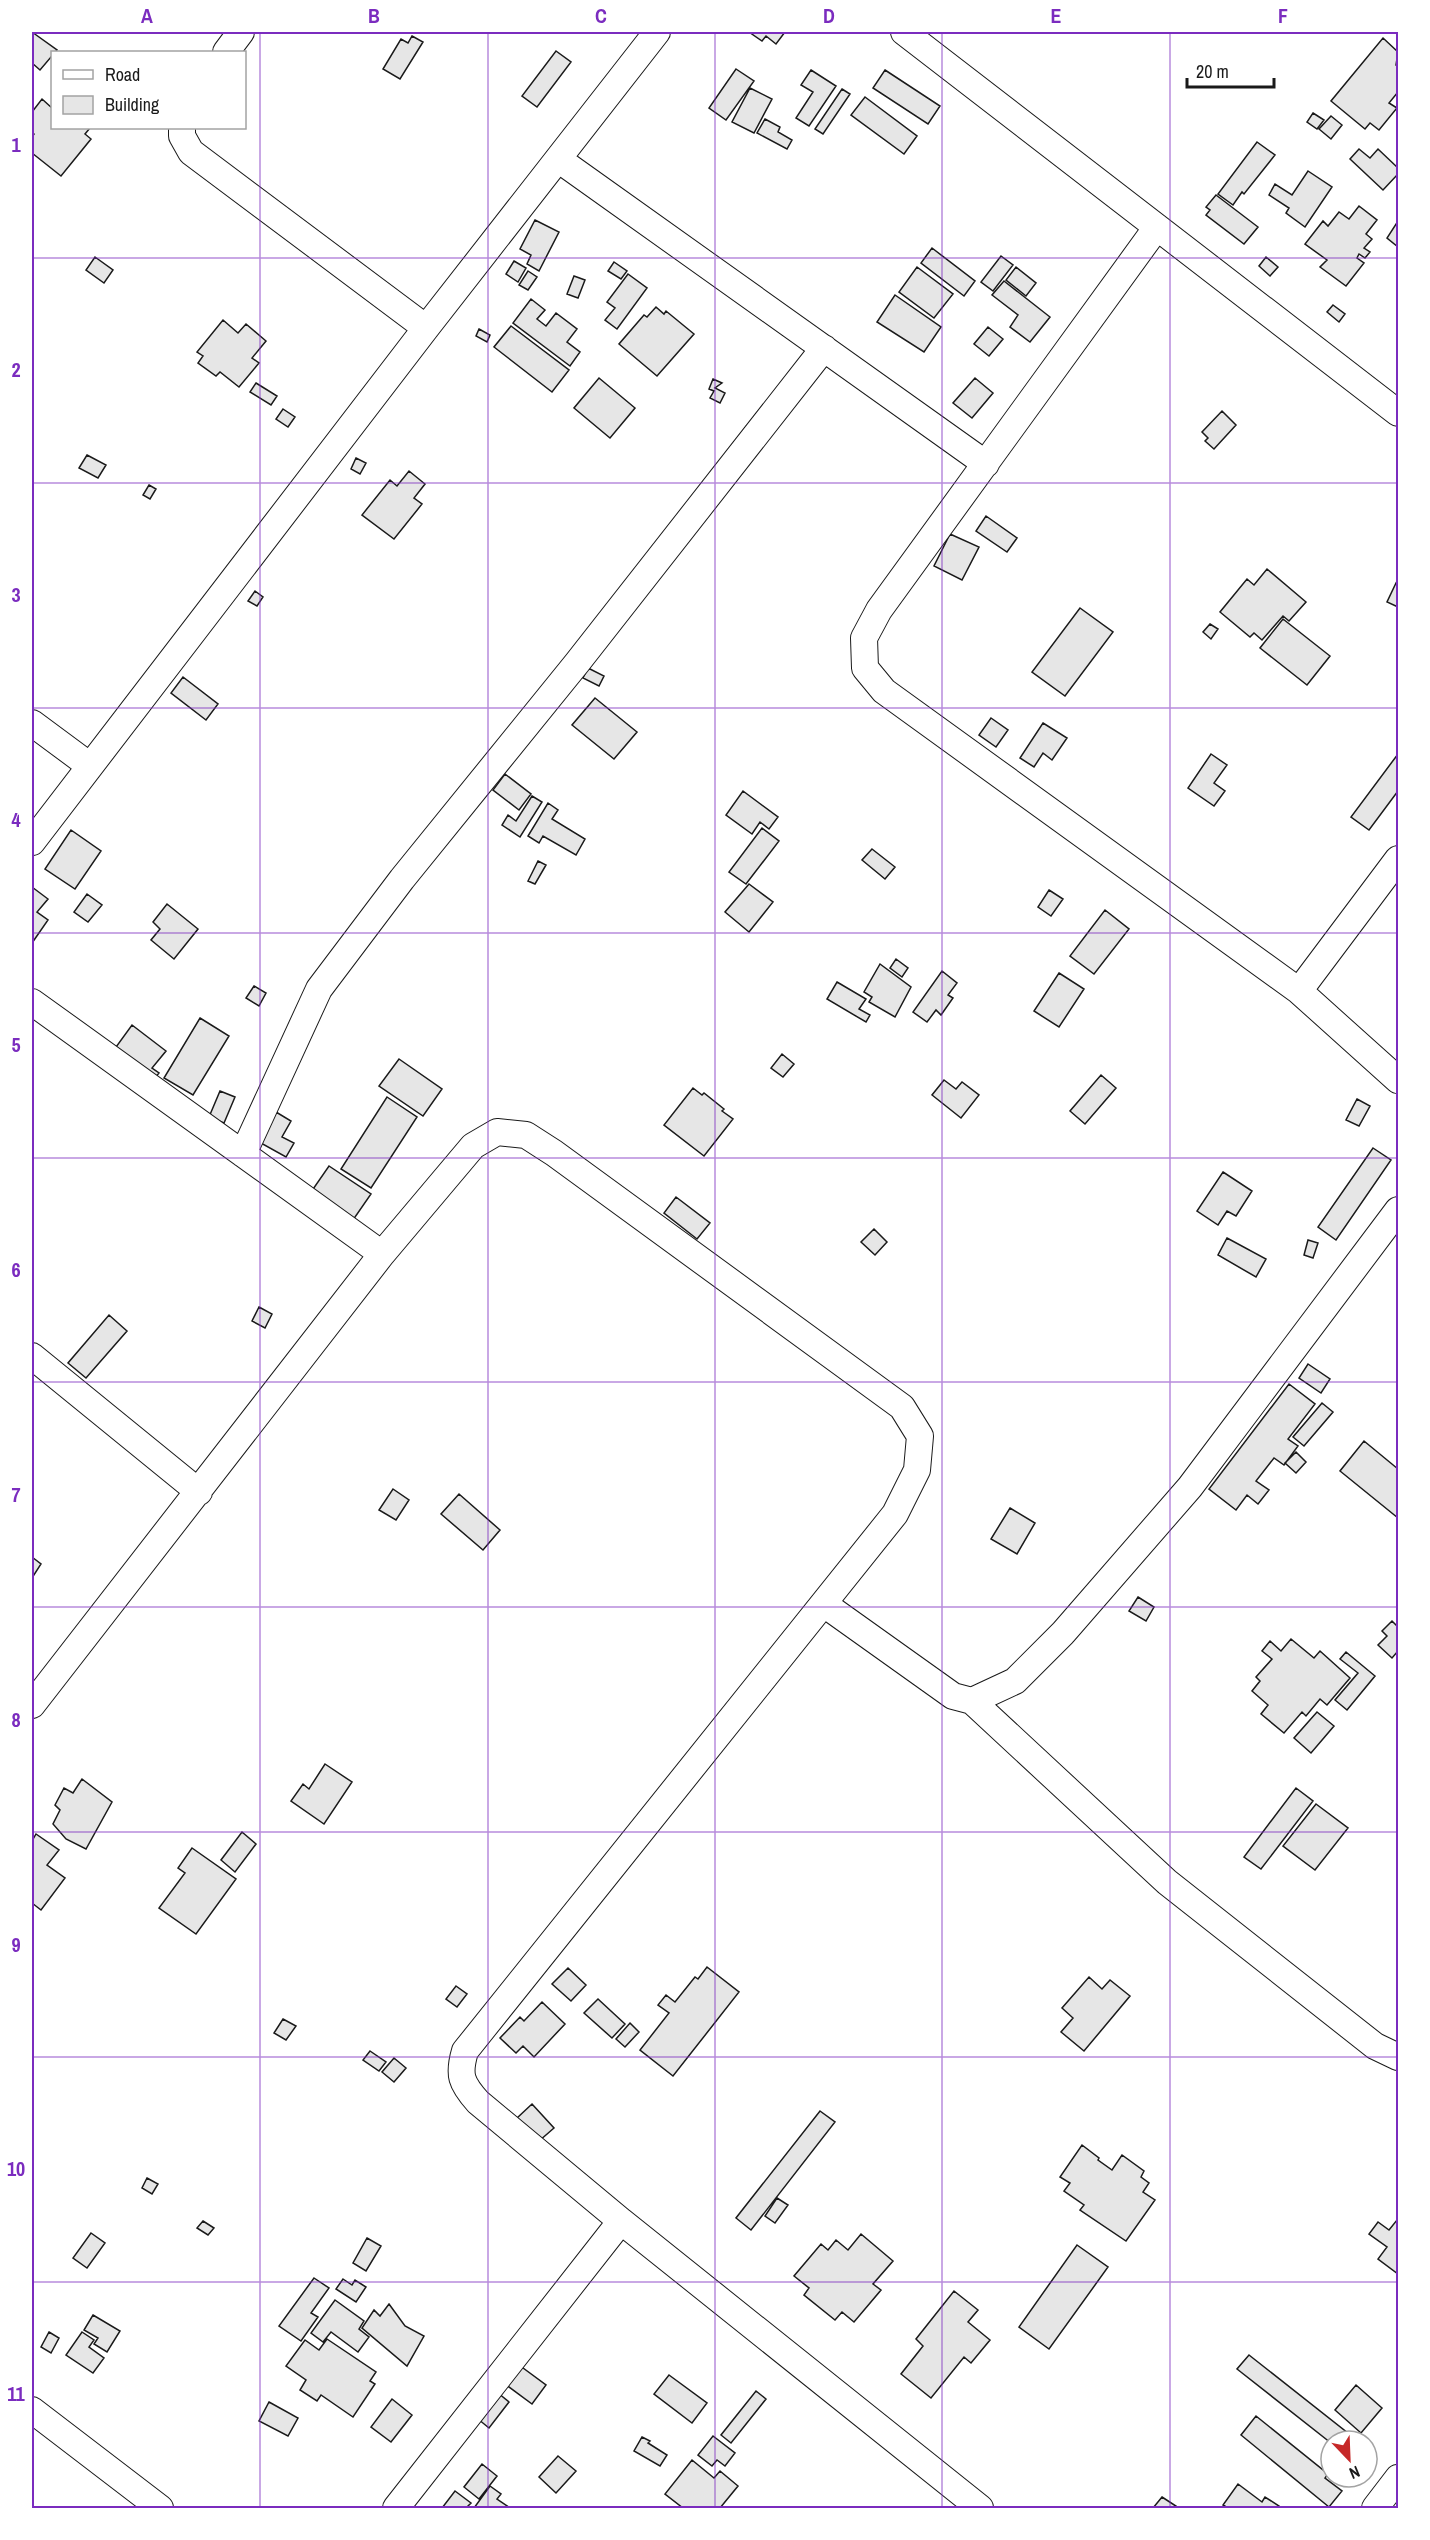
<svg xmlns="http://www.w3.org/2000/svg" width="1430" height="2540" font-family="'Archivo Narrow',sans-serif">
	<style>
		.building { fill: #e6e6e6; stroke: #1a1a1a; stroke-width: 1.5 }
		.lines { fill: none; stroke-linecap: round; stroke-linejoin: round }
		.street-casing { stroke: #1a1a1a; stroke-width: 28 }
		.street { stroke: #fff; stroke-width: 26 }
		.grid { fill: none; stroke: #7b2cbf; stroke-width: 1.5; stroke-opacity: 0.55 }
		.neatline { fill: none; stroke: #7b2cbf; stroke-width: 2 }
		.grid-label { font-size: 20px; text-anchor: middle; font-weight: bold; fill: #7b2cbf }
	</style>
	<rect width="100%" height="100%" fill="#fff"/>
	<path class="building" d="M 32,32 L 57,50 L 40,70 L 32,63 Z
		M 749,32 L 785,32 L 776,44 L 766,36 L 762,41 Z
		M 412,36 L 423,42 L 400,79 L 383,69 L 401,39 L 408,43 Z
		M 1383,38 L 1398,52 L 1396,65 L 1398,66 L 1398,92 L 1389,103 L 1397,108 L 1379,130 L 1370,123 L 1365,129 L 1331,101 Z
		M 556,51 L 571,62 L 537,107 L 522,96 Z
		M 736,69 L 754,81 L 726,120 L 709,108 Z
		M 811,70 L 836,86 L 809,126 L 796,118 L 813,92 L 801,85 Z
		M 885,70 L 940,106 L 928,124 L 873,88 Z
		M 750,88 L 772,99 L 754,133 L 732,122 Z
		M 842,89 L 850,94 L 823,134 L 815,129 Z
		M 865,97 L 917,136 L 904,154 L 851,115 Z
		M 42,99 L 52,108 L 52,128 L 90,128 L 85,134 L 91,139 L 61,176 L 32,153 L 32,137 L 34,134 L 32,132 L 32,112 Z
		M 1313,113 L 1324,120 L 1317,129 L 1307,122 Z
		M 1331,116 L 1342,125 L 1331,139 L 1319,129 Z
		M 765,119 L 780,127 L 778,132 L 792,140 L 787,149 L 757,133 Z
		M 1257,142 L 1275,155 L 1244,194 L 1242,192 L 1233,205 L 1218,194 Z
		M 1359,149 L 1370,158 L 1378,149 L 1398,168 L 1398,174 L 1383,190 L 1350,159 Z
		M 1308,171 L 1332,187 L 1305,227 L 1286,213 L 1289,208 L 1269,195 L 1275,184 L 1292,195 Z
		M 1216,195 L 1258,227 L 1244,244 L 1206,215 L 1210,210 L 1206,207 Z
		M 1359,206 L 1377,220 L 1366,234 L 1372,239 L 1364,248 L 1370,252 L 1365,258 L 1359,254 L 1357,258 L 1364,263 L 1346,286 L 1320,267 L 1327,260 L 1305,244 L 1323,221 L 1328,226 L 1339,212 L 1349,219 Z
		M 535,220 L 559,232 L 539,271 L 527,264 L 531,255 L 520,249 Z
		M 1398,221 L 1398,247 L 1387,238 Z
		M 932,248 L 975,281 L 964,296 L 921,263 Z
		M 1001,256 L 1013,265 L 993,291 L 981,282 Z
		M 95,257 L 113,270 L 104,283 L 86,270 Z
		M 1266,257 L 1278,267 L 1270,276 L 1259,266 Z
		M 514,261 L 526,268 L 518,282 L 506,274 Z
		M 614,262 L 627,271 L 621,279 L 608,271 Z
		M 917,267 L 953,294 L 934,318 L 899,292 Z
		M 1016,267 L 1036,283 L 1026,296 L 1006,280 Z
		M 528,271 L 537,277 L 528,290 L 519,285 Z
		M 628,274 L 647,288 L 617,329 L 605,320 L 615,308 L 607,302 Z
		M 574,276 L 585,280 L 578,298 L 567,294 Z
		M 1004,281 L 1050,317 L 1030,342 L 1010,327 L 1018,315 L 992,295 Z
		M 895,295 L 941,327 L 924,352 L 877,322 Z
		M 531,299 L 545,310 L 537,319 L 546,326 L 556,313 L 577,329 L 567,342 L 580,352 L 570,366 L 513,323 Z
		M 1333,305 L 1345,314 L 1339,322 L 1327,312 Z
		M 656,307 L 664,314 L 666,311 L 694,334 L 657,376 L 619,344 L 644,315 L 647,317 Z
		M 223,320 L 238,333 L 246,324 L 266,341 L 252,358 L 259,363 L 239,387 L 220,372 L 216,376 L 198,363 L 203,356 L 197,352 Z
		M 511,326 L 569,370 L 552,392 L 494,347 Z
		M 988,327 L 1003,339 L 989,356 L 974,344 Z
		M 479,329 L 490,335 L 487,342 L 476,336 Z
		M 599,378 L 635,408 L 610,438 L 574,408 Z
		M 975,378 L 993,393 L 972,418 L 953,403 Z
		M 713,379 L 722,383 L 715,388 L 725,393 L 720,403 L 710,398 L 714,391 L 709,389 Z
		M 256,383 L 277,396 L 271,405 L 250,392 Z
		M 283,409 L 295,417 L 288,427 L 276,419 Z
		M 1222,411 L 1236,425 L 1214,449 L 1205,441 L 1208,438 L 1202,432 Z
		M 87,455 L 106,465 L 98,478 L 79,468 Z
		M 356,458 L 366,463 L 360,474 L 351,469 Z
		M 409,471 L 425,484 L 414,498 L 422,504 L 394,539 L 362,515 L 390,480 L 397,486 Z
		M 149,485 L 156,489 L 150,499 L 143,495 Z
		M 986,516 L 1017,538 L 1007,552 L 976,531 Z
		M 950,534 L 979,547 L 962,580 L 934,566 Z
		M 1267,569 L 1306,602 L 1289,621 L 1283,616 L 1262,640 L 1254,633 L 1250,637 L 1220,612 L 1247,579 L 1254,585 Z
		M 1396,583 L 1398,585 L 1398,607 L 1387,602 Z
		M 255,591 L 263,597 L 257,606 L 248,601 Z
		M 1080,608 L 1113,632 L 1065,696 L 1032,672 Z
		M 1283,619 L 1330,656 L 1307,685 L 1260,648 Z
		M 1210,624 L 1218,629 L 1211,639 L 1203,632 Z
		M 588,668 L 604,676 L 599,686 L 583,678 Z
		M 183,677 L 218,704 L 206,720 L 171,693 Z
		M 595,698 L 637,732 L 614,759 L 572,725 Z
		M 991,718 L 1008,730 L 996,747 L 979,735 Z
		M 1043,723 L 1067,738 L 1052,760 L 1043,753 L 1034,767 L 1020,758 Z
		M 1211,754 L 1227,765 L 1214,783 L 1225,791 L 1214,806 L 1188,788 Z
		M 1398,754 L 1398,791 L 1369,830 L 1351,817 Z
		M 505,774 L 531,794 L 519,810 L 493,790 Z
		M 743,791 L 778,817 L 769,829 L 760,822 L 752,834 L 726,815 Z
		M 532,796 L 542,802 L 520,837 L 502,825 L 508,815 L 516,821 Z
		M 548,803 L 558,810 L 552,819 L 585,839 L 576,855 L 543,836 L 539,843 L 528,836 Z
		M 762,828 L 779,841 L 746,884 L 729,872 Z
		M 71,830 L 101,851 L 75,889 L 45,869 Z
		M 872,849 L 895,867 L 885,879 L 862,860 Z
		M 538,861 L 546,865 L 535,884 L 528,881 Z
		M 749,884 L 773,902 L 749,932 L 725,912 Z
		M 32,887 L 48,899 L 37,912 L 48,920 L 32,943 Z
		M 1049,890 L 1063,899 L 1051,916 L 1038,907 Z
		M 87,894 L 102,905 L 88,922 L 74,912 Z
		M 167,904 L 198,929 L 174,959 L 151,940 L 160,929 L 153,922 Z
		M 1105,910 L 1129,929 L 1094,974 L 1070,956 Z
		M 896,959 L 908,968 L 902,977 L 890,968 Z
		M 880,964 L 911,987 L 895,1017 L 869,1002 L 872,997 L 864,992 Z
		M 942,971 L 957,983 L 948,995 L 953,998 L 941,1015 L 936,1010 L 927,1022 L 913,1012 Z
		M 1059,973 L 1084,989 L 1059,1027 L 1034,1011 Z
		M 837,982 L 866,999 L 859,1009 L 870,1015 L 866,1022 L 827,999 Z
		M 254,986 L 266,993 L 259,1006 L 246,998 Z
		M 200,1018 L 229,1036 L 193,1095 L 164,1078 Z
		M 132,1025 L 166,1051 L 152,1068 L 159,1073 L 151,1083 L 137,1063 L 116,1047 Z
		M 782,1054 L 794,1064 L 783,1077 L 771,1068 Z
		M 399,1059 L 442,1089 L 423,1116 L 379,1086 Z
		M 1101,1075 L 1116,1088 L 1085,1124 L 1070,1111 Z
		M 944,1080 L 956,1089 L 962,1082 L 979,1095 L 961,1118 L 932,1095 Z
		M 693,1088 L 702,1095 L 704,1093 L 724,1109 L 722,1111 L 733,1119 L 704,1156 L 664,1125 Z
		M 220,1091 L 235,1097 L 224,1123 L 209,1117 Z
		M 387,1097 L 417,1117 L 371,1188 L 341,1169 Z
		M 1357,1099 L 1370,1106 L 1359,1126 L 1346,1120 Z
		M 276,1112 L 291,1121 L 282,1137 L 294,1143 L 286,1157 L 259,1142 Z
		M 1373,1148 L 1391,1160 L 1336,1240 L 1318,1227 Z
		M 329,1166 L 371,1194 L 353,1220 L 311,1192 Z
		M 1223,1172 L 1252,1191 L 1236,1216 L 1227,1211 L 1218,1225 L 1197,1211 Z
		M 676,1197 L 710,1223 L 697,1239 L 664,1213 Z
		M 874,1229 L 887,1242 L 875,1255 L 861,1242 Z
		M 1227,1238 L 1266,1259 L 1256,1277 L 1218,1255 Z
		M 1308,1240 L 1318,1243 L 1313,1258 L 1304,1255 Z
		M 259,1307 L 272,1314 L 265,1328 L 252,1321 Z
		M 109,1315 L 127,1331 L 86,1378 L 68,1363 Z
		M 1308,1364 L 1330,1379 L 1321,1393 L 1299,1378 Z
		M 1289,1384 L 1315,1404 L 1288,1439 L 1298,1446 L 1284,1465 L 1274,1458 L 1256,1481 L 1269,1490 L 1258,1504 L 1247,1495 L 1236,1510 L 1209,1489 Z
		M 1322,1403 L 1333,1412 L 1304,1446 L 1293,1437 Z
		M 1364,1441 L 1398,1469 L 1398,1518 L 1340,1471 Z
		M 1296,1452 L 1306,1462 L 1296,1473 L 1285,1463 Z
		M 393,1489 L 409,1500 L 396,1520 L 379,1510 Z
		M 459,1494 L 500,1530 L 483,1550 L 441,1514 Z
		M 1010,1508 L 1035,1523 L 1017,1554 L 991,1539 Z
		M 32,1557 L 41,1564 L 32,1578 Z
		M 1138,1597 L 1154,1607 L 1146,1621 L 1129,1611 Z
		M 1392,1621 L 1398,1627 L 1398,1651 L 1392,1658 L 1378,1645 L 1387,1636 L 1382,1631 Z
		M 1291,1639 L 1314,1658 L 1320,1651 L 1350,1678 L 1327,1705 L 1320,1699 L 1306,1716 L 1302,1712 L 1284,1733 L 1261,1714 L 1268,1705 L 1252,1691 L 1260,1681 L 1256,1677 L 1272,1659 L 1262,1651 L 1270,1641 L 1281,1651 Z
		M 1346,1652 L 1375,1676 L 1347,1710 L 1335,1700 L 1358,1673 L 1340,1659 Z
		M 1317,1712 L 1334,1726 L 1311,1753 L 1294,1738 Z
		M 325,1764 L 352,1782 L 324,1824 L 291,1801 L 303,1784 L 309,1789 Z
		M 82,1779 L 112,1802 L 86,1849 L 66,1839 L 53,1824 L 60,1810 L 55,1805 L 64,1788 L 73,1793 Z
		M 1296,1788 L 1313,1801 L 1261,1869 L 1244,1857 Z
		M 1316,1804 L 1348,1828 L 1315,1870 L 1283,1846 Z
		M 242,1832 L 256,1844 L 235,1872 L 221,1860 Z
		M 36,1834 L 59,1850 L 47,1865 L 65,1878 L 41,1910 L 32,1903 L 32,1841 Z
		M 192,1848 L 236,1879 L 196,1934 L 159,1908 L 185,1873 L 178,1868 Z
		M 707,1967 L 739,1992 L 673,2076 L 640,2050 L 669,2013 L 658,2005 L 666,1995 L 675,2002 L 695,1977 L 698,1979 Z
		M 568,1968 L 586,1985 L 571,2001 L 552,1984 Z
		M 1089,1977 L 1102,1989 L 1110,1980 L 1130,1996 L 1084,2051 L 1061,2032 L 1073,2018 L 1062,2008 Z
		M 456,1986 L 467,1994 L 457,2007 L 446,1999 Z
		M 598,1999 L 625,2024 L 612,2038 L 584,2013 Z
		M 542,2002 L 565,2024 L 534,2057 L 523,2046 L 516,2053 L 500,2038 L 520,2017 L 524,2021 Z
		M 283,2019 L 296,2026 L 286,2040 L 274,2033 Z
		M 630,2023 L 639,2032 L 625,2047 L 616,2039 Z
		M 370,2051 L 386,2062 L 379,2071 L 363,2060 Z
		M 394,2058 L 406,2068 L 394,2082 L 382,2072 Z
		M 532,2104 L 554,2128 L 539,2141 L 517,2118 Z
		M 820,2111 L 835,2122 L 751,2230 L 736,2218 Z
		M 1082,2145 L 1099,2158 L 1098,2160 L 1112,2170 L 1122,2155 L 1144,2171 L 1141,2177 L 1149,2183 L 1143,2192 L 1155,2200 L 1126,2241 L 1080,2210 L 1084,2205 L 1064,2191 L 1070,2183 L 1060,2177 Z
		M 147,2178 L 158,2184 L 152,2194 L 142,2188 Z
		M 777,2198 L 788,2205 L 775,2223 L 765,2216 Z
		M 1397,2220 L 1398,2221 L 1398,2274 L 1378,2259 L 1387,2247 L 1369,2234 L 1378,2222 L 1389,2230 Z
		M 203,2221 L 214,2228 L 208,2235 L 197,2228 Z
		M 91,2233 L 105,2243 L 87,2268 L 73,2258 Z
		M 861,2234 L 893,2261 L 873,2284 L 881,2290 L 854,2322 L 842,2312 L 835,2320 L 804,2295 L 809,2288 L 794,2276 L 821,2244 L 828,2250 L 836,2240 L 848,2250 Z
		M 367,2238 L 381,2246 L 366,2271 L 353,2263 Z
		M 1077,2245 L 1108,2267 L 1049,2349 L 1019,2327 Z
		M 314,2278 L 329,2288 L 311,2313 L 318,2317 L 301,2341 L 279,2326 Z
		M 343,2279 L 352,2285 L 355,2280 L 366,2287 L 356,2302 L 336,2289 Z
		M 954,2291 L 978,2310 L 968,2322 L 990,2340 L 971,2363 L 964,2357 L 931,2398 L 901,2374 L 923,2346 L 916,2339 Z
		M 335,2300 L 364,2321 L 359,2329 L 369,2337 L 358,2352 L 331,2332 L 323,2342 L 311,2333 Z
		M 389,2304 L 405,2326 L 424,2336 L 407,2366 L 362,2328 L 374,2310 L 380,2316 Z
		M 93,2315 L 120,2331 L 107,2352 L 94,2344 L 98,2338 L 84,2330 Z
		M 49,2332 L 59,2338 L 51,2353 L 41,2347 Z
		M 82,2332 L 94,2340 L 89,2347 L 104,2358 L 93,2373 L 66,2355 Z
		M 327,2339 L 376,2372 L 370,2381 L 375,2384 L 353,2417 L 321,2395 L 317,2401 L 300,2390 L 306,2380 L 286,2366 L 305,2340 L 319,2350 Z
		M 1249,2355 L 1358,2441 L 1331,2441 L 1331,2443 L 1237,2369 Z
		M 519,2365 L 546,2385 L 532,2404 L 505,2384 Z
		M 669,2375 L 707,2403 L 692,2423 L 654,2394 Z
		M 1356,2385 L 1382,2408 L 1361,2433 L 1335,2410 Z
		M 756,2391 L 766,2399 L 731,2443 L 721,2435 Z
		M 498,2393 L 509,2402 L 489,2428 L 478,2419 Z
		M 392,2399 L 412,2415 L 391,2442 L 371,2427 Z
		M 269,2402 L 298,2418 L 288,2436 L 259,2421 Z
		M 1256,2416 L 1328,2474 L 1325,2478 L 1342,2491 L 1329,2507 L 1241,2435 Z
		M 713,2436 L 735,2453 L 725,2466 L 717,2460 L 712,2466 L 698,2455 Z
		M 642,2437 L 650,2441 L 648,2443 L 667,2455 L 660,2466 L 634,2451 Z
		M 558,2456 L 576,2471 L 556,2493 L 539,2477 Z
		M 692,2460 L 714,2478 L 720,2471 L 738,2486 L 720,2508 L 683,2508 L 665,2494 Z
		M 482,2464 L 497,2476 L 479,2499 L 464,2487 Z
		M 1238,2484 L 1262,2502 L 1265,2497 L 1279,2506 L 1278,2508 L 1228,2508 L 1223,2505 Z
		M 490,2486 L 501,2494 L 497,2499 L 510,2508 L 474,2508 Z
		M 455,2491 L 471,2503 L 466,2508 L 442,2508 Z
		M 1162,2497 L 1179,2508 L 1153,2508 Z"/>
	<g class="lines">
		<g class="street-casing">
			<path id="street" d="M 904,32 L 1398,413
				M 226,52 L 241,32
				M 182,128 L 182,136 L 191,152 L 426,328
				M 558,159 L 986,464
				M 1157,227 L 879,610 L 864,638 L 865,668 L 884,691 L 1299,991
				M 32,723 L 90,766
				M 32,842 L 426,328 L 657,32
				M 1398,859 L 1299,991 L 1398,1080
				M 32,1002 L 382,1254
				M 243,1154 L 319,989 L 402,879 L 577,663 L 824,348
				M 32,1356 L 199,1492
				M 824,1604 L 953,1696 L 972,1701 L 1015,1681 L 1063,1633 L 1190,1487 L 1398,1210
				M 972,1701 L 1167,1882 L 1375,2046 L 1398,2057
				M 32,1705 L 382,1254 L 473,1146 L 497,1132 L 526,1135 L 554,1153 L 902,1407 L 920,1436 L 917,1470 L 895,1514 L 465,2051 C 458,2075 461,2083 478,2102 L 621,2221
				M 32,2410 L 160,2508
				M 396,2508 L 621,2221 L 980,2508
				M 1375,2508 L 1398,2478"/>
		</g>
		<use href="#street" class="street"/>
	</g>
	<path class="grid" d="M 260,32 L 260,2508M 488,32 L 488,2508M 715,32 L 715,2508M 942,32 L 942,2508M 1170,32 L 1170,2508M 32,258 L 1398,258M 32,483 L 1398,483M 32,708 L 1398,708M 32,933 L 1398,933M 32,1158 L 1398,1158M 32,1382 L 1398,1382M 32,1607 L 1398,1607M 32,1832 L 1398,1832M 32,2057 L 1398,2057M 32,2282 L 1398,2282"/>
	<rect width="1430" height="2540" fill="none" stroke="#ffffff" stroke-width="66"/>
	<rect x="51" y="51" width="195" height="78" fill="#ffffff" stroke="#a3a3a3" stroke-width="1.5"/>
	<rect x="63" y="70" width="30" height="9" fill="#ffffff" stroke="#a3a3a3" stroke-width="1.5"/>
	<text x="105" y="81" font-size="18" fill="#1a1a1a">Road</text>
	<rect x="63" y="96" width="30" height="18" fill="#e6e6e6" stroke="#a3a3a3" stroke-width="1.5"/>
	<text x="105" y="111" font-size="18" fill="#1a1a1a">Building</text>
	<g transform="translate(1349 2459) rotate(157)"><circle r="28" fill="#ffffff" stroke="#a3a3a3" stroke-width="1.5"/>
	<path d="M0-4.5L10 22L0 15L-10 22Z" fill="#c62828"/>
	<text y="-9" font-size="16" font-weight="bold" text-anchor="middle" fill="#1a1a1a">N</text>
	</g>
	<path d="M1187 78v9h87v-9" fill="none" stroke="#1a1a1a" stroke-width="3"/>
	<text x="1196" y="78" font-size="18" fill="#1a1a1a" stroke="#ffffff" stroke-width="4.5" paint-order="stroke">20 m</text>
	<rect x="33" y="33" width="1364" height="2474" class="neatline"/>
	<g class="grid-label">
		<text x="147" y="23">A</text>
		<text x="374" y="23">B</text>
		<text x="601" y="23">C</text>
		<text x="829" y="23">D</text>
		<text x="1056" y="23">E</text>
		<text x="1283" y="23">F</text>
		<text x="16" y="152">1</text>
		<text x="16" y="377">2</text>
		<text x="16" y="602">3</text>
		<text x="16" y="827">4</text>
		<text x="16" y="1052">5</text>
		<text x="16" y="1277">6</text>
		<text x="16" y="1502">7</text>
		<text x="16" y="1727">8</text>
		<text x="16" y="1952">9</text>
		<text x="16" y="2176">10</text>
		<text x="16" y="2401">11</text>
	</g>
</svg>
